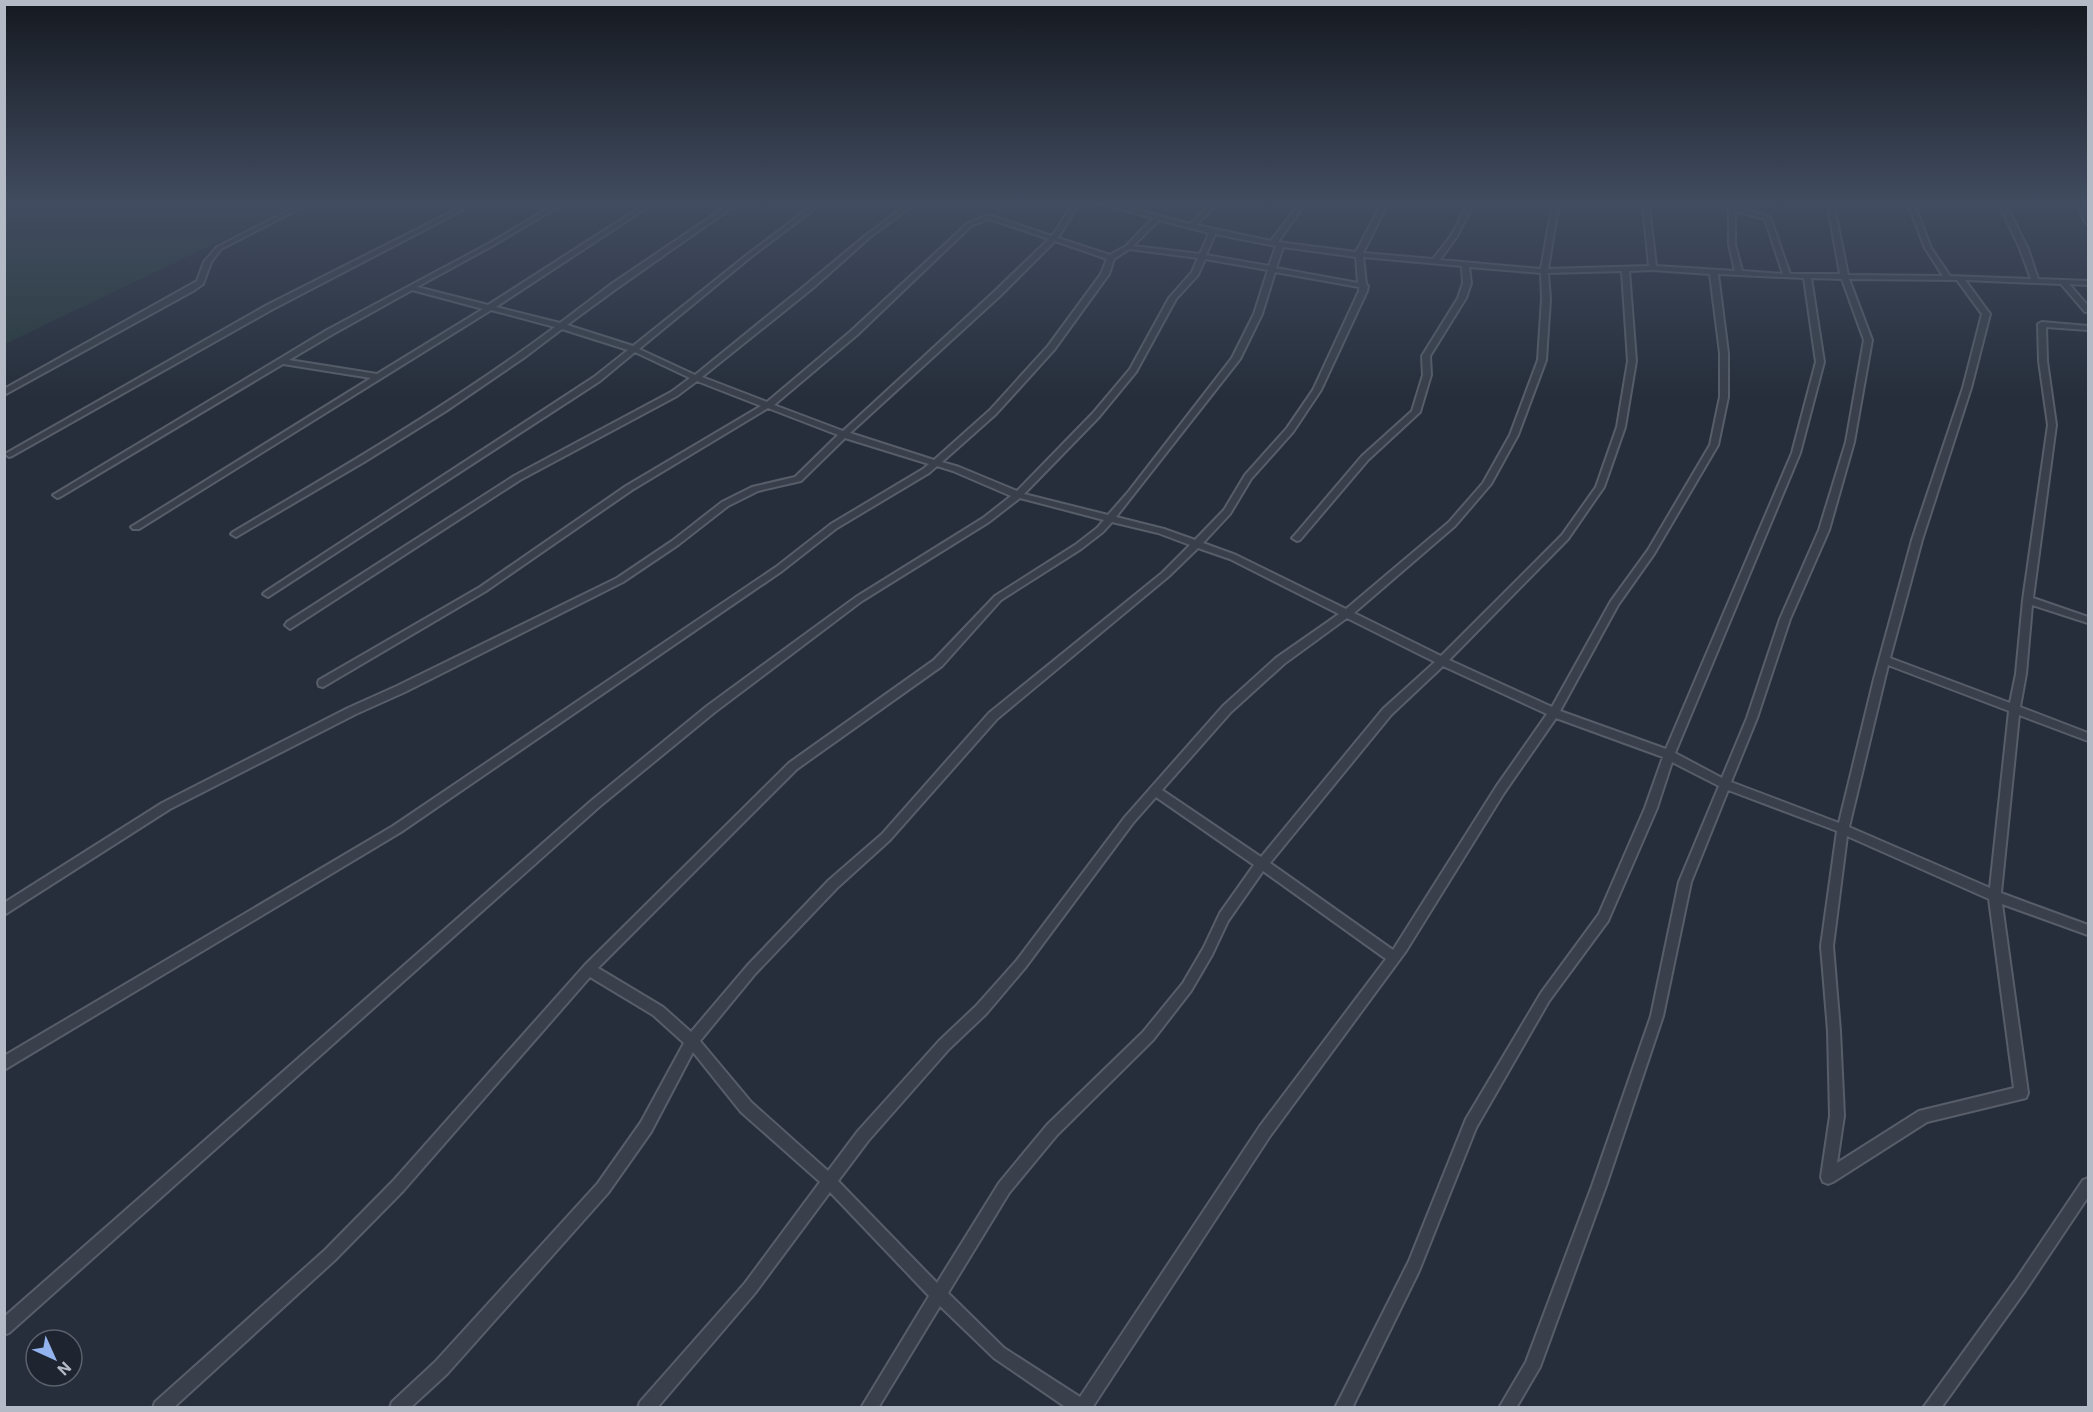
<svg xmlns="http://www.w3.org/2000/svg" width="2093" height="1412" font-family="Roboto,sans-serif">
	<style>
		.green { fill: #293b3d }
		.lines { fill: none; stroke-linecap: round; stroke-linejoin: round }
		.street-casing { stroke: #575e69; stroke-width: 4 }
		.street { fill: #39404b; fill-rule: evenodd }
	</style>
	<rect width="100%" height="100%" fill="#262e3b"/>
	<path class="green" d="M 5,201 L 304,201 L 5,344 Z"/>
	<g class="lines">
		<g class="street-casing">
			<path id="street" d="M 307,201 L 314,201 L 221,249 L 211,262 L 203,284 L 193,291 L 4,395 L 4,389 L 197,281 L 204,262 L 217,247 Z
				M 473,201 L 480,201 L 273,309 L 12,456 L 9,457 L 5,454 L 267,305 Z
				M 561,201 L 568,201 L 492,246 L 417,287 L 488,305 L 650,201 L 657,201 L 496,307 L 560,323 L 610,285 L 734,201 L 741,201 L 616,289 L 567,325 L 633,346 L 748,254 L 818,201 L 825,201 L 752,256 L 639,349 L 695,375 L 807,284 L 866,235 L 912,201 L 919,201 L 870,237 L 813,288 L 702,377 L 767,402 L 851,331 L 968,223 L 989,215 L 1052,236 L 1075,201 L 1081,201 L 1058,238 L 1110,255 L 1126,246 L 1153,218 L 1095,202 L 1094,201 L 1103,201 L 1190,224 L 1214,201 L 1220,201 L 1196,225 L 1271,241 L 1301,201 L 1307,201 L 1278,242 L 1356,252 L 1383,201 L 1389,201 L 1363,253 L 1433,259 L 1451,236 L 1469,201 L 1475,201 L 1457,236 L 1440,260 L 1541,269 L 1553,201 L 1559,201 L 1548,269 L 1649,266 L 1644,215 L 1645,201 L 1651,201 L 1650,215 L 1656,266 L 1735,271 L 1729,244 L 1729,209 L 1705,201 L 1714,201 L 1729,205 L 1730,201 L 1734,201 L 1735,207 L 1770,217 L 1790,274 L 1840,274 L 1827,201 L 1833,201 L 1848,275 L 1943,276 L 1925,248 L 1907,201 L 1913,201 L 1931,248 L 1950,276 L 2031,279 L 2020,249 L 1998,201 L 2004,201 L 2028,249 L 2038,279 L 2088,281 L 2088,285 L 2069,284 L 2088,306 L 2088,312 L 2085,312 L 2061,284 L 1965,280 L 1990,314 L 1971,388 L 1922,540 L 1890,658 L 2010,703 L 2016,674 L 2023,600 L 2048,425 L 2039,361 L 2038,324 L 2042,322 L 2088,326 L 2088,330 L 2046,327 L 2047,361 L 2056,425 L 2033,598 L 2088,617 L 2088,623 L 2032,605 L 2026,674 L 2020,707 L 2088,733 L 2088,741 L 2019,715 L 2001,893 L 2088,925 L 2088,935 L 2002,904 L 2028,1093 L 2026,1098 L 1927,1122 L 1833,1182 L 1828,1184 L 1823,1182 L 1821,1177 L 1830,1116 L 1828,1031 L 1821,946 L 1837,831 L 1728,790 L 1691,882 L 1663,1016 L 1606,1186 L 1540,1367 L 1516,1408 L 1499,1408 L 1526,1362 L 1592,1186 L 1651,1016 L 1679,882 L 1719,786 L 1672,762 L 1657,808 L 1608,921 L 1549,1001 L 1476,1128 L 1419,1271 L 1352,1408 L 1335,1408 L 1409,1261 L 1466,1119 L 1541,993 L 1599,914 L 1645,808 L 1663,757 L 1556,718 L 1504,793 L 1406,951 L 1270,1136 L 1092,1408 L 1067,1408 L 994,1358 L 940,1306 L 878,1408 L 861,1408 L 929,1296 L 830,1192 L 755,1293 L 657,1408 L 638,1408 L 640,1402 L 745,1283 L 820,1182 L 741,1112 L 693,1052 L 651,1132 L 608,1193 L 447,1374 L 410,1408 L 390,1408 L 392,1402 L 435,1362 L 598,1183 L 641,1122 L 684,1043 L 653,1015 L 590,977 L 403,1191 L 335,1260 L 173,1408 L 153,1408 L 155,1402 L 325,1250 L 393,1181 L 585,965 L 789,763 L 934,660 L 995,596 L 1075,545 L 1097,528 L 1104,520 L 1020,498 L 989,522 L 862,601 L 715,712 L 599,807 L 9,1333 L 4,1335 L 4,1317 L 591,801 L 707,706 L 856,597 L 983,518 L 1011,496 L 953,471 L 937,466 L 929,473 L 837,528 L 782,571 L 401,832 L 4,1070 L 4,1056 L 393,826 L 776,567 L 831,524 L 923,469 L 929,464 L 845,438 L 801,481 L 758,491 L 728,506 L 678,545 L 623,582 L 405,692 L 356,714 L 170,809 L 4,915 L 4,903 L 162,803 L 348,708 L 397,686 L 617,578 L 672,541 L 722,502 L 752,487 L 795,477 L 838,435 L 768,408 L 632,490 L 486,591 L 323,687 L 319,686 L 318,683 L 319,680 L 480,587 L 626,486 L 761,406 L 697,381 L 677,396 L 520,480 L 290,629 L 285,625 L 287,622 L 514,476 L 671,392 L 690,378 L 635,352 L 600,381 L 268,597 L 263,594 L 265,592 L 594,377 L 628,350 L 562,329 L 525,357 L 446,411 L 364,462 L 236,537 L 231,534 L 233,532 C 343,467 453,403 555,327 L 491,310 L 139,529 L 133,529 L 131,527 L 371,378 L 283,364 L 60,497 L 57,498 L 53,495 L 327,330 L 488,244 ZM 1735,211 L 1765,219 L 1783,274 L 1742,271 L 1735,244 ZM 989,219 L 1049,239 L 995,291 L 843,431 L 774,405 L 857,335 L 972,225 ZM 1159,220 L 1209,233 L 1200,254 L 1133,246 ZM 1215,234 L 1276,246 L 1269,266 L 1206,255 ZM 1055,241 L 1107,259 L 1101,274 L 1048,346 L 990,410 L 934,460 L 850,433 L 1001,295 ZM 1283,247 L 1356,257 L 1358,283 L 1276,268 ZM 1129,249 L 1198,258 L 1192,272 L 1169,298 L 1130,369 L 1093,413 L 1017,491 L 959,467 L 942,462 L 996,414 L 1054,350 L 1109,274 L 1114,259 ZM 1363,257 L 1462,266 L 1463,283 L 1458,298 L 1422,356 L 1423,375 L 1412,411 L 1362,456 L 1294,536 L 1292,538 L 1297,541 L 1300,540 L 1368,460 L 1420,412 L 1431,375 L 1430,356 L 1466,298 L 1471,283 L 1469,267 L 1541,273 L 1542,299 L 1538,360 L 1510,435 L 1483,483 L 1449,522 L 1346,609 L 1236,555 L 1203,543 L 1230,514 L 1251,479 L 1293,432 L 1321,390 L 1367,291 L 1368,286 L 1366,284 ZM 1205,259 L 1268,270 L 1254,314 L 1232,358 L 1129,491 L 1108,515 L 1024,494 L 1099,417 L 1136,372 L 1176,299 L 1198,275 ZM 1653,270 L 1710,274 L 1720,353 L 1720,397 L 1710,445 L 1648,550 L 1611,601 L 1552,707 L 1449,660 L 1568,539 L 1604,487 L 1625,427 L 1636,361 L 1629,271 ZM 1622,271 L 1628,361 L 1617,427 L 1596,487 L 1562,535 L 1441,656 L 1354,613 L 1455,526 L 1491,484 L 1518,435 L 1546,360 L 1550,299 L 1548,273 ZM 1275,272 L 1359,287 L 1359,291 L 1313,390 L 1287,428 L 1245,475 L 1224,510 L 1195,540 L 1164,529 L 1116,517 L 1240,359 L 1262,314 ZM 1718,274 L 1804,278 L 1816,362 L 1792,453 L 1666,749 L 1560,711 L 1618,605 L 1654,554 L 1718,445 L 1728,397 L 1728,353 ZM 1811,278 L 1842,279 L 1864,340 L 1846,442 L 1819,530 L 1780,619 L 1747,718 L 1722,778 L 1675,753 L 1800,453 L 1824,362 ZM 1849,279 L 1957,280 L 1982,314 L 1963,388 L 1912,540 L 1874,679 L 1839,823 L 1731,782 L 1757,718 L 1790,619 L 1829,530 L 1854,442 L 1872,340 ZM 412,290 L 483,309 L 377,374 L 289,360 L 333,334 ZM 1112,522 L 1158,533 L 1190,545 L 1162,573 L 989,713 L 882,834 L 829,880 L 747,966 L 691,1032 L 663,1007 L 598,968 L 797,769 L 942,666 L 1001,600 L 1081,549 L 1103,532 ZM 1198,548 L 1230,559 L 1339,614 L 1276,658 L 1223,706 L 1125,817 L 1017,960 L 976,1006 L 939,1041 L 858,1131 L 828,1171 L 751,1102 L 700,1041 L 755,974 L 837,888 L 890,840 L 997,719 L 1168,577 ZM 1347,618 L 1435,662 L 1383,709 L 1261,857 L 1162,790 L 1231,712 L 1284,664 ZM 1888,665 L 2009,711 L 1990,888 L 1849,827 ZM 1443,666 L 1547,714 L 1496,787 L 1393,950 L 1270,863 L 1391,715 ZM 1156,797 L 1254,865 L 1220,913 L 1204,947 L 1183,983 L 1143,1032 L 1047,1125 L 999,1183 L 937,1283 L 838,1181 L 868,1141 L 949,1049 L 986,1014 L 1025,968 L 1133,823 ZM 1847,836 L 1989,899 L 2014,1088 L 1919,1111 L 1837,1163 L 1844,1116 L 1840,1031 L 1833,946 ZM 1263,871 L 1386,959 L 1260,1126 L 1080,1397 L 1004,1348 L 948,1293 L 1009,1193 L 1057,1135 L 1153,1040 L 1191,991 L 1212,955 L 1228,921 Z
				M 2079,201 L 2085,201 L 2088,224 L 2086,223 L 2082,216 Z
				M 2088,1178 L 2088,1197 L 2025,1291 L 1941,1408 L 1923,1408 L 2015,1281 L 2083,1180 Z"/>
		</g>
		<use href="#street" class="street"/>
	</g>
	<linearGradient id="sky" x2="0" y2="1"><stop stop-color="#151920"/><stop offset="0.51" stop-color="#414c60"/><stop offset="1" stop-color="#414c60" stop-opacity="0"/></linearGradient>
	<rect width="2093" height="398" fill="url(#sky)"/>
	<rect width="2093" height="1412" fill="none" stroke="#b5bbc6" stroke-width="12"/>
	<g transform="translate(54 1358) rotate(135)"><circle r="28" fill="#1e2530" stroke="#5a616c" stroke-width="1.5"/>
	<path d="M0-4.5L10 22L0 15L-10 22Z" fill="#92b3ee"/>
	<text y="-9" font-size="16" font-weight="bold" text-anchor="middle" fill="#b5bbc6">N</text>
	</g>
</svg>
